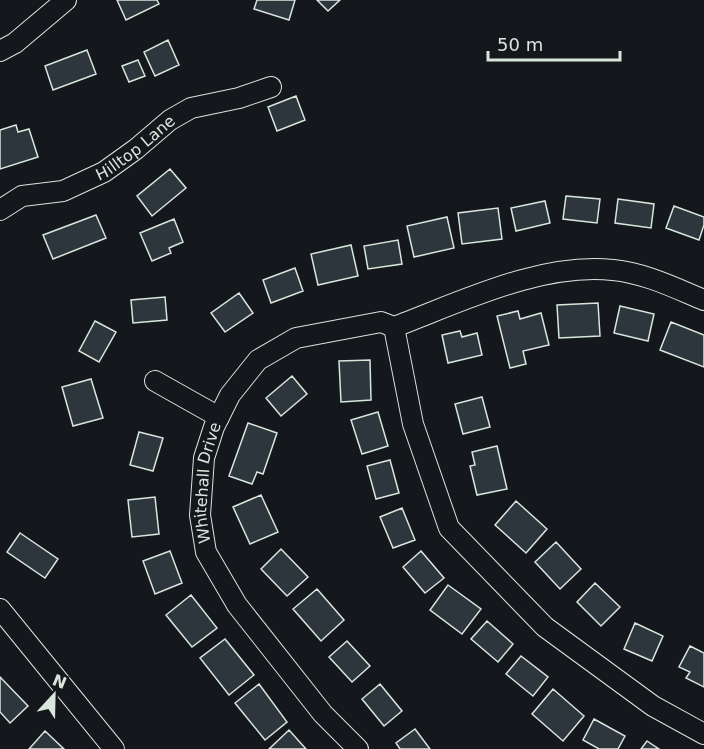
<svg xmlns="http://www.w3.org/2000/svg" width="704" height="749" font-family="'DejaVu Sans',sans-serif">
	<style>
		.building { fill: #2c363c; stroke: #d8e6dc; stroke-width: 1.5 }
		.lines { fill: none; stroke-linecap: round; stroke-linejoin: round }
		.minor-casing { stroke: #d8e6dc; stroke-width: 22 }
		.minor { stroke: #14181c; stroke-width: 20 }
		.labels { text-anchor: middle; stroke-width: 4.5; stroke-linejoin: round; paint-order: stroke }
		.street-label { font-size: 16px; fill: #d8e6dc; stroke: #14181c }
	</style>
	<rect width="100%" height="100%" fill="#14181c"/>
	<path class="building" d="M 117,0 L 157,0 L 159,4 L 126,20 Z
		M 257,0 L 295,0 L 289,20 L 254,9 Z
		M 317,0 L 340,0 L 328,11 Z
		M 168,40 L 179,65 L 155,76 L 144,52 Z
		M 87,50 L 96,74 L 53,90 L 45,66 Z
		M 138,60 L 145,76 L 129,82 L 122,66 Z
		M 296,96 L 305,120 L 277,131 L 268,107 Z
		M 16,125 L 18,132 L 29,129 L 38,157 L 0,169 L 0,130 Z
		M 170,169 L 186,188 L 152,216 L 137,196 Z
		M 566,196 L 600,199 L 597,223 L 563,219 Z
		M 618,199 L 654,204 L 651,228 L 615,223 Z
		M 545,201 L 550,223 L 516,231 L 511,208 Z
		M 674,206 L 704,217 L 704,225 L 699,240 L 666,228 Z
		M 498,208 L 502,239 L 462,244 L 458,213 Z
		M 96,215 L 106,238 L 53,259 L 43,235 Z
		M 447,217 L 454,248 L 414,257 L 407,226 Z
		M 174,219 L 183,242 L 169,248 L 171,253 L 152,261 L 140,233 Z
		M 398,240 L 402,264 L 368,269 L 364,246 Z
		M 351,245 L 358,276 L 318,285 L 311,254 Z
		M 295,268 L 303,291 L 271,303 L 263,280 Z
		M 239,293 L 253,313 L 225,332 L 211,313 Z
		M 165,297 L 167,320 L 133,323 L 131,300 Z
		M 598,303 L 600,336 L 559,338 L 557,305 Z
		M 620,306 L 654,314 L 648,341 L 614,333 Z
		M 518,311 L 520,319 L 541,313 L 549,345 L 523,351 L 526,364 L 510,368 L 497,316 Z
		M 95,321 L 116,332 L 99,362 L 79,351 Z
		M 671,322 L 704,335 L 704,367 L 660,350 Z
		M 460,331 L 462,337 L 477,333 L 482,355 L 448,363 L 442,335 Z
		M 370,360 L 371,400 L 341,402 L 339,361 Z
		M 292,376 L 307,394 L 281,416 L 266,398 Z
		M 91,379 L 103,418 L 73,426 L 62,387 Z
		M 482,397 L 490,427 L 463,434 L 455,404 Z
		M 378,412 L 388,446 L 362,454 L 351,420 Z
		M 248,423 L 277,433 L 263,474 L 257,472 L 252,484 L 229,476 Z
		M 139,432 L 163,438 L 153,471 L 130,465 Z
		M 497,446 L 507,489 L 477,495 L 470,466 L 475,465 L 472,452 Z
		M 390,460 L 399,493 L 376,499 L 367,466 Z
		M 261,495 L 278,532 L 250,544 L 233,507 Z
		M 155,497 L 159,534 L 132,537 L 128,500 Z
		M 516,501 L 547,529 L 526,553 L 495,525 Z
		M 402,508 L 415,540 L 393,548 L 380,517 Z
		M 20,533 L 58,559 L 45,578 L 7,552 Z
		M 556,542 L 581,569 L 560,589 L 535,562 Z
		M 281,549 L 308,577 L 287,596 L 261,569 Z
		M 170,551 L 182,583 L 155,594 L 143,561 Z
		M 421,551 L 444,578 L 425,593 L 403,567 Z
		M 595,583 L 620,607 L 601,626 L 577,602 Z
		M 448,585 L 481,609 L 462,634 L 430,610 Z
		M 317,589 L 344,620 L 321,641 L 293,609 Z
		M 191,595 L 217,628 L 192,647 L 166,615 Z
		M 487,621 L 513,644 L 498,662 L 471,639 Z
		M 635,623 L 663,636 L 652,661 L 624,649 Z
		M 225,639 L 254,675 L 229,695 L 200,658 Z
		M 347,641 L 370,666 L 352,682 L 329,657 Z
		M 690,646 L 704,653 L 704,687 L 686,678 L 690,672 L 679,667 Z
		M 521,656 L 548,677 L 533,696 L 506,674 Z
		M 0,677 L 28,706 L 10,723 L 0,712 Z
		M 259,684 L 287,722 L 265,740 L 235,703 Z
		M 380,684 L 402,711 L 384,726 L 362,699 Z
		M 553,689 L 584,716 L 563,741 L 532,714 Z
		M 594,719 L 625,736 L 618,749 L 599,749 L 583,740 Z
		M 415,729 L 430,749 L 400,749 L 396,743 Z
		M 289,730 L 306,749 L 269,749 Z
		M 45,731 L 64,749 L 29,749 Z
		M 647,741 L 659,749 L 641,749 Z"/>
	<g class="lines">
		<g class="minor-casing">
			<g id="minor">
				<path d="M 0,51 L 15,43 L 66,0"/>
				<path id="s1" d="M 0,210 L 22,196 L 63,191 L 104,172 L 136,149 L 170,120 L 191,108 L 239,98 L 271,87"/>
				<path d="M 394,327 L 413,424 L 449,528 L 545,627 L 653,706 L 704,734"/>
				<path d="M 155,381 L 219,417"/>
				<path d="M 0,609 L 114,749"/>
				<path id="s2" d="M 358,749 L 323,714 L 237,605 L 206,552 L 200,515 L 204,458 L 214,427 L 230,395 L 258,360 L 296,338 L 381,322 L 394,327 C 461,302 541,262 613,270 C 645,273 675,288 704,300"/>
			</g>
		</g>
		<use href="#minor" class="minor"/>
	</g>
	<g class="labels">
		<g class="street-label">
			<text dy="6" stroke="none"><textPath href="#s1" startOffset="152">Hilltop Lane</textPath></text>
			<text dy="6" stroke="none"><textPath href="#s2" startOffset="320">Whitehall Drive</textPath></text>
		</g>
	</g>
	<g transform="translate(54 695) rotate(22)" stroke="#14181c" stroke-width="4.5" paint-order="stroke">
	<path d="M0-4.5L10 22L0 15L-10 22Z" fill="#d8e6dc"/>
	<text y="-9" font-size="16" font-weight="bold" text-anchor="middle" fill="#d8e6dc">N</text>
	</g>
	<path d="M488 51v9h132v-9" fill="none" stroke="#d8e6dc" stroke-width="3"/>
	<text x="497" y="51" font-size="18" fill="#d8e6dc" stroke="#14181c" stroke-width="4.5" paint-order="stroke">50 m</text>
</svg>
